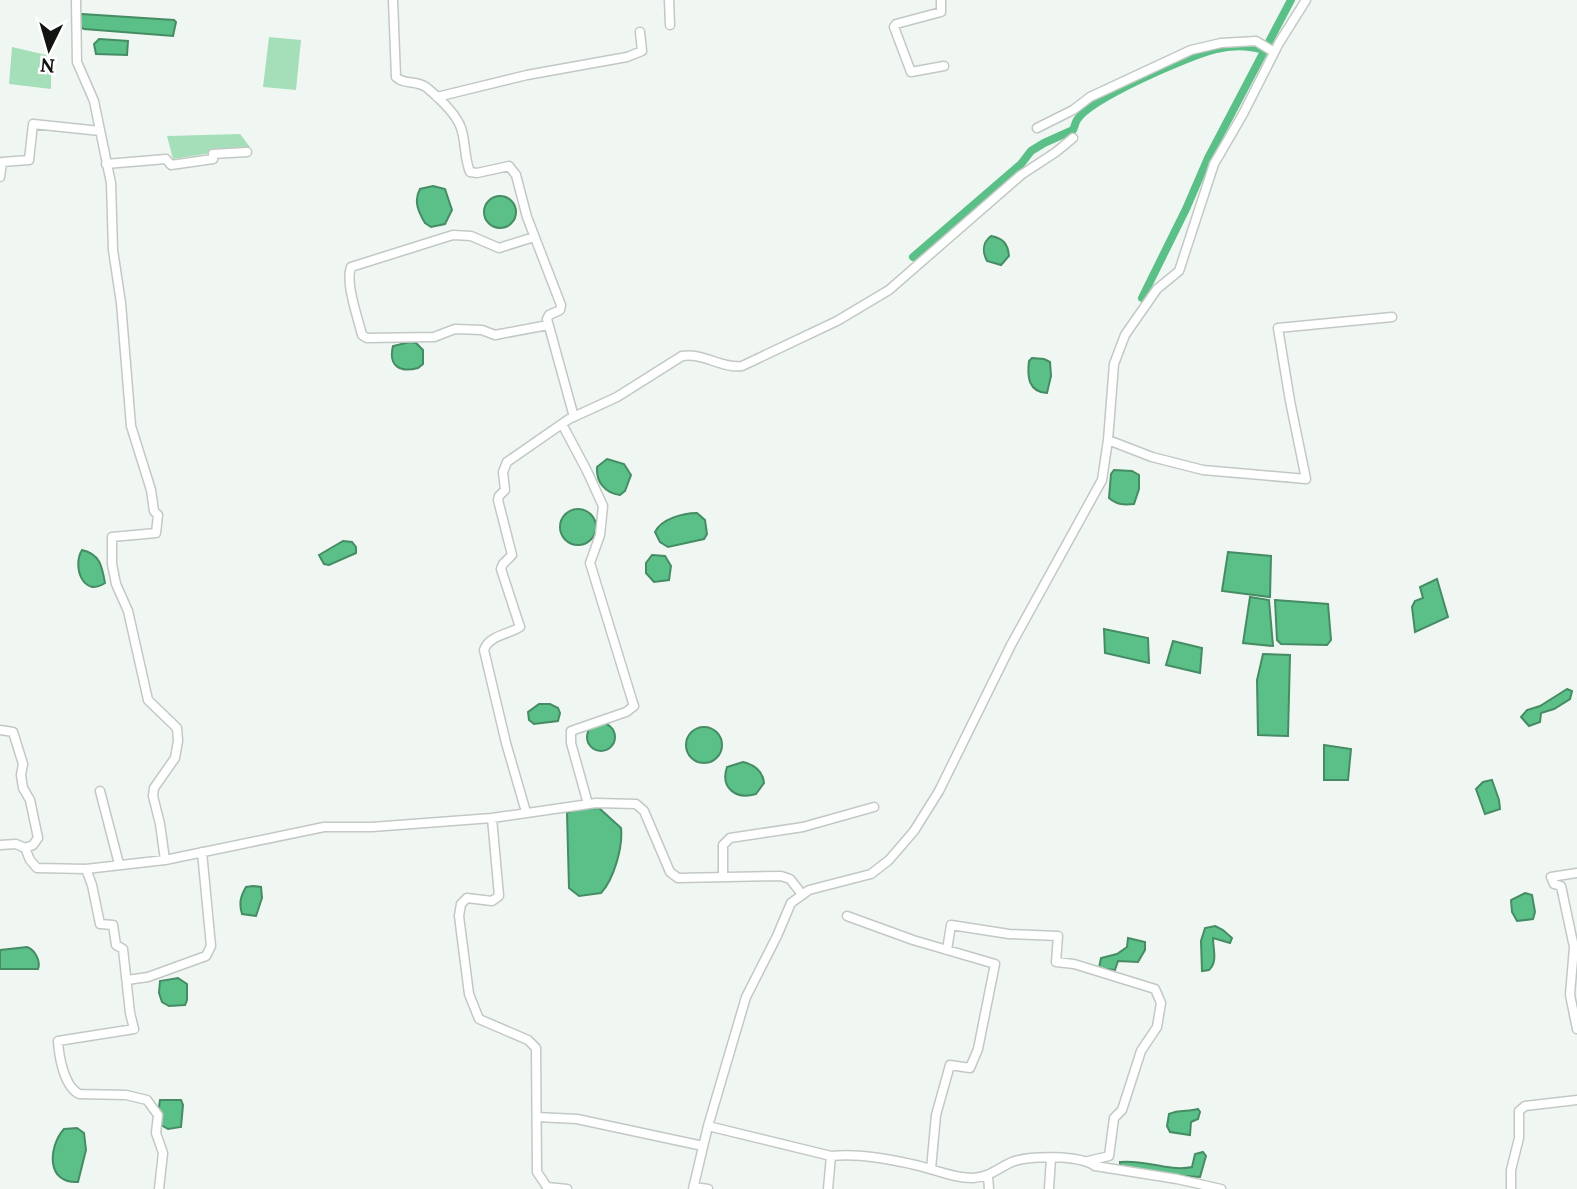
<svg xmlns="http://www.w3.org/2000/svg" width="1577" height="1189" font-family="Lora,serif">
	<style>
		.green { fill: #a5dfba }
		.water { fill: #5bc087; stroke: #458c64; stroke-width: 2 }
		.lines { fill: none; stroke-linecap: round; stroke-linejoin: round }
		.canal { stroke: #5bc087; stroke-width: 8 }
		.street-casing { stroke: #c2c9c4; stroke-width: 11 }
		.street { stroke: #fff; stroke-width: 8 }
	</style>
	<rect width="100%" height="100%" fill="#f0f7f3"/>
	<path class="green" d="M 269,37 L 301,40 L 296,90 L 263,87 Z
		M 12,47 L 51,56 L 51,89 L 9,84 Z
		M 240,134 L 250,147 L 173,159 L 167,136 Z"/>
	<path class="water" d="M 82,14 L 174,20 L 176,22 L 173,36 L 84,29 L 80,27 L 80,17 Z
		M 99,39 L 128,41 L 127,55 L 96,54 L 94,44 Z
		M 433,186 L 445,189 L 452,210 L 445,224 L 431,227 L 425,223 C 419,213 413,201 420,189 Z
		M484 212a16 16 0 1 1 32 0a16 16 0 1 1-32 0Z
		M 991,236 C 1003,238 1008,244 1009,256 L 1001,265 L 987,261 C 982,251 982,243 991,236 Z
		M 410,342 L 416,343 L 423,350 L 423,364 L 418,368 C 400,373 388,366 393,346 Z
		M 1032,358 L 1044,359 L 1050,362 L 1051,376 L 1047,393 C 1029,392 1027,378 1029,361 Z
		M 607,459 L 624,464 L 631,475 L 625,491 L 620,495 C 605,493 596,482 597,467 Z
		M 1114,470 L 1132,471 L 1139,475 L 1139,489 L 1134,504 C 1124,505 1117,505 1109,498 L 1111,474 Z
		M560 527a18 18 0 1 1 36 0a18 18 0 1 1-36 0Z
		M 697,513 L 705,520 L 707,534 L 704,539 L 668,547 L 660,542 L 655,532 C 661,519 683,513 697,513 Z
		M 343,541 L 352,542 L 356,547 L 356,553 L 329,565 L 324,564 L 319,555 Z
		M 82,550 C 100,554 102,566 105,583 C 83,598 72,566 82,550 Z
		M 1228,552 L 1271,556 L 1270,597 L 1222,591 Z
		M 652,555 L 665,556 L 671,566 L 669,580 L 654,582 L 646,573 L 646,563 Z
		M 1437,579 L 1448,617 L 1415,632 L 1412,607 L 1415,601 L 1423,598 L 1420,587 Z
		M 1250,597 L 1269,600 L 1273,646 L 1243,643 Z
		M 1275,600 L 1328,604 L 1331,640 L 1327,645 L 1281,644 L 1277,640 Z
		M 1104,629 L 1148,638 L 1149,663 L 1105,653 Z
		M 1173,641 L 1202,648 L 1200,673 L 1166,665 Z
		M 1263,654 L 1290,655 L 1288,736 L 1258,735 L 1257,680 Z
		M 1567,689 L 1572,691 L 1570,699 L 1554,709 L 1541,713 L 1540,722 L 1529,726 L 1521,717 L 1527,710 L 1540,706 Z
		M 539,704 L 550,704 L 558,708 L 560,713 L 558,721 L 534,724 L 529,720 L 528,712 Z
		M587 737a14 14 0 1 1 28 0a14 14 0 1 1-28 0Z
		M686 745a18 18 0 1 1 36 0a18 18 0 1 1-36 0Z
		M 1324,745 L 1351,749 L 1348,780 L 1324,780 Z
		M 743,762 C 755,765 763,771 764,783 L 756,794 C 736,800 720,788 727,767 Z
		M 1492,780 L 1499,800 L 1500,809 L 1485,814 L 1476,789 L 1483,782 Z
		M 599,808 L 621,828 C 623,847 614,879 601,893 L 579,896 L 569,888 L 567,813 L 578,809 Z
		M 253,886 L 261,887 L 262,898 L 256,916 L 242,914 C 239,904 240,897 246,887 Z
		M 1525,893 L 1532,895 L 1535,912 L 1533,919 L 1517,921 L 1512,912 L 1511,900 Z
		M 1215,926 L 1223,930 L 1232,938 L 1230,943 L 1213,938 C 1213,949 1218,962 1209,970 L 1202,971 L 1201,941 L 1205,928 Z
		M 1128,938 L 1145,942 L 1145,950 L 1138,962 L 1118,961 L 1115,970 L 1099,968 L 1101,958 L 1117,954 L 1127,947 Z
		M 27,947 C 35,950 41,961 38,969 L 0,969 L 0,950 Z
		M 178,978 L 187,984 L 187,1000 L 185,1005 L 169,1006 L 162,1002 L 159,993 L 160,981 Z
		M 160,1100 L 181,1100 L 183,1105 L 181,1127 L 168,1129 L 161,1125 L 159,1107 Z
		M 1198,1109 L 1200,1112 L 1198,1119 L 1191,1122 L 1190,1135 L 1170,1132 L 1167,1126 L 1169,1114 C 1179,1109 1188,1112 1198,1109 Z
		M 77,1128 L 84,1133 L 86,1150 L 78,1182 C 46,1184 48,1147 64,1129 Z
		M 1203,1152 L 1206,1156 L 1200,1177 L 1172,1175 L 1120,1167 L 1120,1162 C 1144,1159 1168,1172 1192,1167 L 1195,1154 Z"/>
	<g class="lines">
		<path class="canal" d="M 913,257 L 1021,164 L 1031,151 L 1044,143 L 1073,130 C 1075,126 1075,123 1077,120 C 1089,99 1190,55 1216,49 C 1232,45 1248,45 1264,50
			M 1142,298 L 1186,209 L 1208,158 L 1291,0"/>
		<g class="street-casing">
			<path id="street" d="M 76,0 L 77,62 L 94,101 L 111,183 L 113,250 L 121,303 L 131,426 L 151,490 L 154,511 L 158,515 L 156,533 L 112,537 L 112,564 L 116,584 L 128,611 L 148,700 L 177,728 L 178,741 L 175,758 L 154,788 L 153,796 L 160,824 L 165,860
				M 393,0 L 396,77 C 404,85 416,80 426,87 C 438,97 456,113 461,128 C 466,142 464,158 470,172 L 477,173 L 509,166 L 516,175 L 527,217 L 561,305 L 560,310 L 549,315 L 547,319 L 574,417
				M 669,0 L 670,25
				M 941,0 L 941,12 L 896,24 L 894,27 L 911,72 L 944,66
				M 437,97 L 527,75 L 627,57 L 642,51 L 640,32
				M 1037,128 L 1073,110 L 1090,97 L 1191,50 L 1221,43 L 1256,41 L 1274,52
				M 106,164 L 166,159 L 171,165 L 213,159 L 213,154 L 247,152
				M 0,177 L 2,162 L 29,160 L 33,124 L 100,131
				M 534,237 L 499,248 L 471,236 L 453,235 L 440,239 L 351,267 C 345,283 358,318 362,335 L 367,338 L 434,337 L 455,329 L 482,330 L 495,335 L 548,325
				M 562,424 L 587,471 L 603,506 L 600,535 L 590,563 L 633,703 L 634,706 L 626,712 L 571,731 L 571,743 L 588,804
				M 1108,440 L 1152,457 L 1203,470 L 1306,479 L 1290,401 L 1278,328 L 1392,317
				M 0,730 L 13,732 L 23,764 L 21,775 L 23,788 L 30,800 L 38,838 L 33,845 L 25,848
				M 100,791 L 119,864
				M 526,812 L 506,743 L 484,650 C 489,635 508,635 520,627 L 501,569 L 503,564 L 512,555 L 498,500 L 499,496 L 505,490 L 503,472 L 507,462 L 569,419 L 617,397 L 682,356 C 702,352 722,369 742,366 L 837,321 L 889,290 L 1021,175 L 1056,152 L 1073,138
				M 492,818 L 499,896 L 492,901 L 467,898 L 461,904 L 459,916 L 469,994 L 479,1019 L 528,1040 L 536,1048 L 537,1172 L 547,1187 L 567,1189
				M 0,845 L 16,844 L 25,848 L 30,860 L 37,868 L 86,869 L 165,860 L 324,827 L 372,827 L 492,818 L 596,803 L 636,804 L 644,811 L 670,872 L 678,878 L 781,876 L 790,879 L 801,893
				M 86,869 L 92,885 L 100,924 L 113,925 L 116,945 L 123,949 L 130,1013 L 134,1029 L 58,1041 C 59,1057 64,1086 79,1094 L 126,1095 L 147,1100 L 158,1115 L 156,1133 L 163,1153 L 159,1189
				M 1577,873 L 1551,877 L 1554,884 L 1561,886 L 1574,947 L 1570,995 L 1577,1029
				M 723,876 L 723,845 L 730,838 L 803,827 L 874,807
				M 847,916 L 913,940 L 995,964 L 978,1049 L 970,1068 L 950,1065 L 936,1115 L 931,1169
				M 947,950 L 951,925 L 1009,934 L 1058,936 L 1056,962 L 1074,964 L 1155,989 L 1161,1003 L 1157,1027 L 1141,1051 L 1122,1110 L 1114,1118 L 1109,1156 L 1088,1161
				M 127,980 L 148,977 L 206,956 L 211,946 L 202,852
				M 537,1117 L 577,1119 L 703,1146
				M 708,1126 L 831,1156 C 857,1153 885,1158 911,1164 C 932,1168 951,1178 973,1178 C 990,1177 998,1168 1012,1162 C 1030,1155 1080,1155 1095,1166 L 1177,1179 L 1221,1189
				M 988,1176 L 989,1189
				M 694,1187 L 708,1189
				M 693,1189 L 708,1126 L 746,997 L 777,936 L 791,903 L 809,890 L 871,874 L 889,860 L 914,831 L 939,791 L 1011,645 L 1102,480 L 1108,440 L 1114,364 L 1125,335 L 1157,289 L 1179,271 L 1214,164 L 1243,114 L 1279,43 L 1306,0
				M 828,1189 L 831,1156
				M 1049,1189 L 1051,1158
				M 1511,1189 L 1511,1170 L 1519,1138 L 1519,1111 L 1525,1106 L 1577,1100"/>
		</g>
		<use href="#street" class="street"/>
	</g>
	<g transform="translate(49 49) rotate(185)" stroke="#ffffff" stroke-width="5" paint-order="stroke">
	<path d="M0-5L12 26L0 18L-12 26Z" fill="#121412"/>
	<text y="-10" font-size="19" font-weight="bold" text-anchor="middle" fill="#121412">N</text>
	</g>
</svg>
